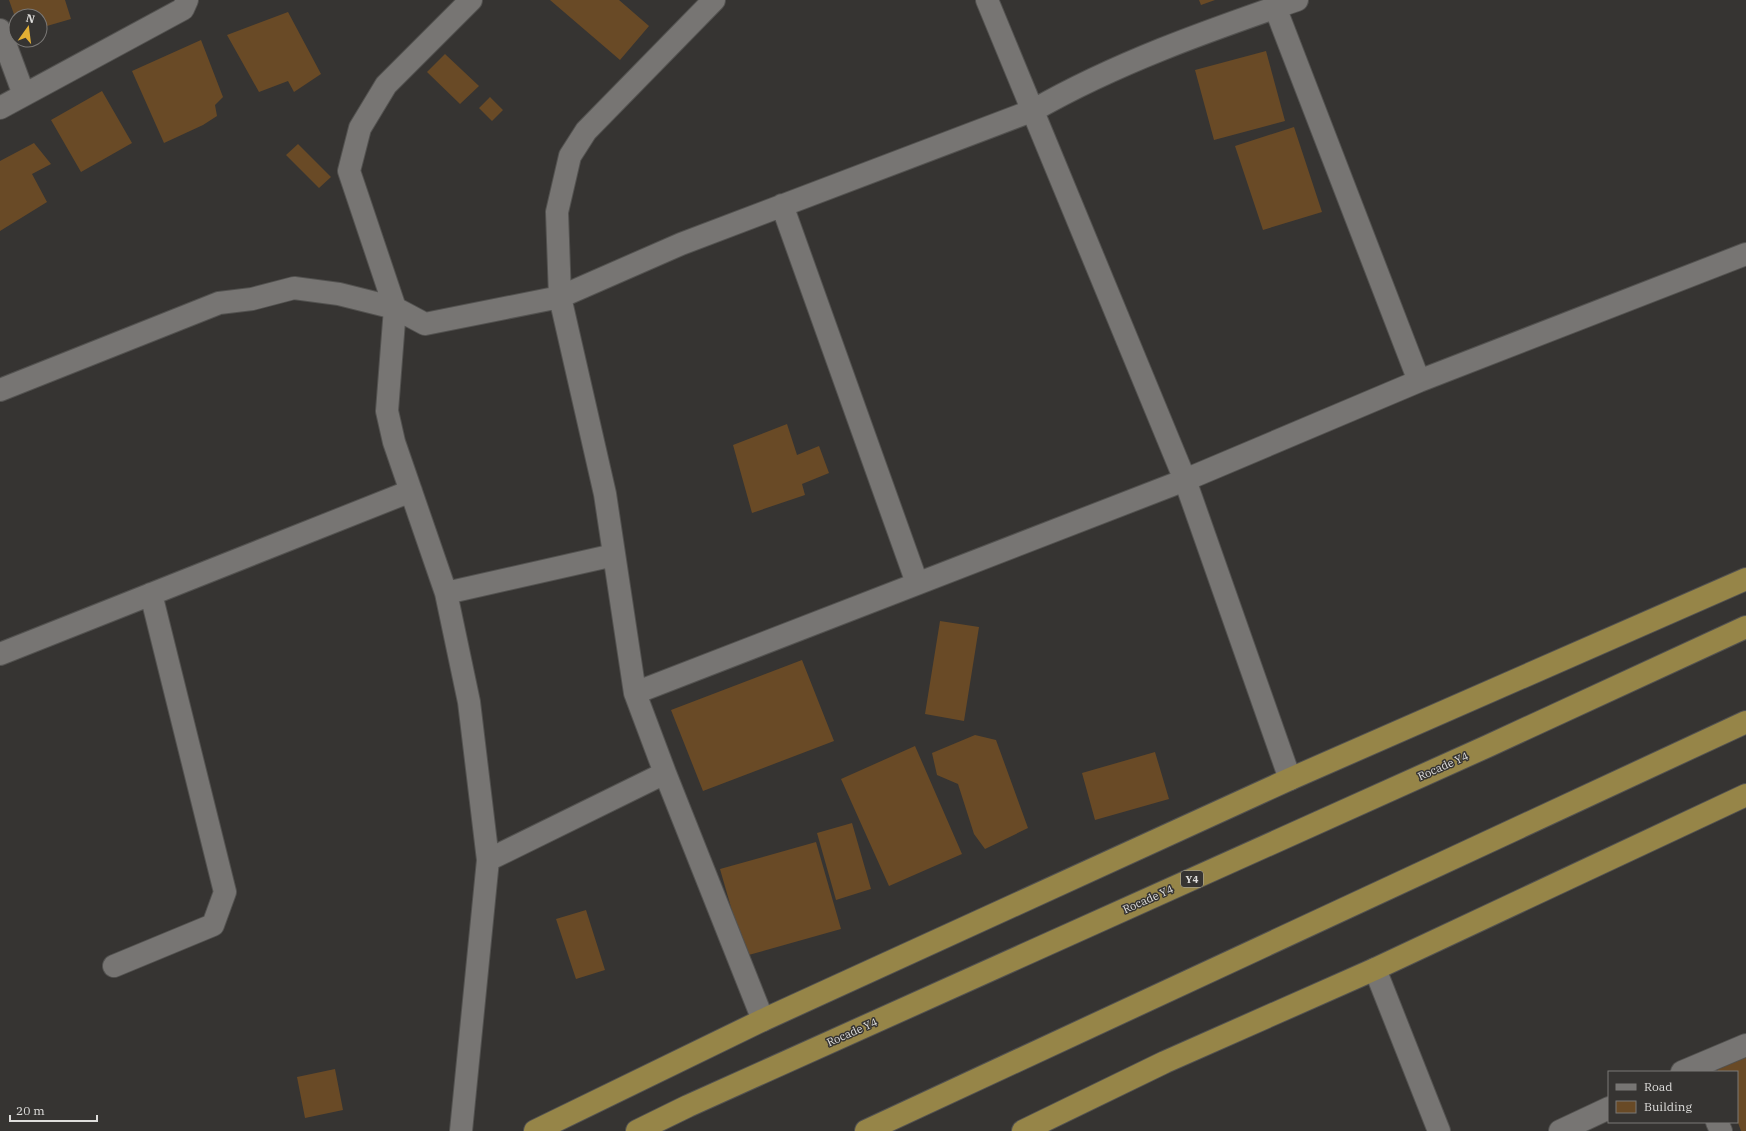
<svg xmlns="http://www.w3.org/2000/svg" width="1746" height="1131" font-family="'IBM Plex Serif',serif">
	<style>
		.building { fill: #694a26 }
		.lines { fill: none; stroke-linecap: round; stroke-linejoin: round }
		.minor-casing { stroke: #535250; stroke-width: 24 }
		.trunk-casing { stroke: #535250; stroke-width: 24 }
		.minor { stroke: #777573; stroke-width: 22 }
		.trunk { stroke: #968548; stroke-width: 22 }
		.labels { text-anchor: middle; stroke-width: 3; stroke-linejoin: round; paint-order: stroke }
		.shield { fill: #363432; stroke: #acaba9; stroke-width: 1 }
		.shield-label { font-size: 10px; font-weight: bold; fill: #dfdedc }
		.street-label { font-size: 11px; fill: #dfdedc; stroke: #363432 }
	</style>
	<rect width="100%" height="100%" fill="#363432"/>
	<path class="building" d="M 9,0 L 65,0 L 71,19 L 40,28 L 40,16 L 16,16 L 16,20 Z
		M 550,0 L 619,0 L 649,26 L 620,60 Z
		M 1199,0 L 1215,0 L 1201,5 Z
		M 288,12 L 321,74 L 294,92 L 288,81 L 259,92 L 227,35 Z
		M 201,40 L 223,97 L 215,105 L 217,116 L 203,125 L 164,143 L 132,71 Z
		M 1266,51 L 1285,121 L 1214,140 L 1195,70 Z
		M 445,54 L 479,86 L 460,104 L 427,72 Z
		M 102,91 L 132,143 L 81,172 L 51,120 Z
		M 490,97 L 503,110 L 492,121 L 479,108 Z
		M 1294,127 L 1322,212 L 1263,230 L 1235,146 Z
		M 34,143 L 51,164 L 32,174 L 47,202 L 0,231 L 0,161 Z
		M 298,144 L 331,177 L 319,188 L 286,155 Z
		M 787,424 L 797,455 L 819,446 L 829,473 L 802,484 L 805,495 L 752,513 L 733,445 Z
		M 940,621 L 979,627 L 964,721 L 925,714 Z
		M 802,660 L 834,741 L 703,791 L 671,710 Z
		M 975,735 L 996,740 L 1028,828 L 985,849 L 974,834 L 958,784 L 937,775 L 932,753 Z
		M 915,746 L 962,854 L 889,886 L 841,779 Z
		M 1155,752 L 1169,799 L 1095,820 L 1082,773 Z
		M 852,823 L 871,889 L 836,900 L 817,833 Z
		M 816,842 L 841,929 L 745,956 L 720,869 Z
		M 586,910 L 605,970 L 576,979 L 556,919 Z
		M 1746,1057 L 1746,1131 L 1741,1131 L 1737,1120 L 1737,1072 L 1718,1072 L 1717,1068 Z
		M 335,1069 L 343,1110 L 305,1118 L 297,1077 Z"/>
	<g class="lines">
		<g class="minor-casing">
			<path id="minor" d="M 714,0 L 586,131 L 570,156 L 557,212 L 560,297 L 605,494 L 635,693 L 665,773 L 763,1020
				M 987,0 L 1185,480 L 1290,779
				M 1275,7 L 1419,381
				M 0,30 L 24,95
				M 0,108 L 183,9 L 187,0
				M 782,205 L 917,583
				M 0,390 L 219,303 L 252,299 L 294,288 L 339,294 L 395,308 L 349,171 L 360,128 L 386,85 L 471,0
				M 446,593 L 614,555
				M 0,654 L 411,491
				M 635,693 L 1185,480 L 1419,381 L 1746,254
				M 488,860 L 665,773
				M 114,966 L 213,925 L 225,892 L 151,594
				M 1375,969 L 1439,1131
				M 1682,1072 L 1746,1045
				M 1717,1122 L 1721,1131
				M 461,1131 L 488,860 L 469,702 L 446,593 L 394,442 L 387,411 L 395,308 L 425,324 L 560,297 L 681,244 L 1034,110 C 1116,63 1207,31 1297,0
				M 1560,1131 L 1609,1108"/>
		</g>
		<g class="trunk-casing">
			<path id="trunk" d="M 535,1131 L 763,1020 L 1290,779 L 1746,579
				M 637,1131 L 688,1106 L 1488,746 L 1746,627
				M 866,1131 L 1746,722
				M 1023,1131 L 1165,1062 L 1375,969 L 1746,795"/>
		</g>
		<use href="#minor" class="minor"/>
		<use href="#trunk" class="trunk"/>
	</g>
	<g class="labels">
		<rect class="shield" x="1181" y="871" width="22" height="16" rx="3"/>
		<g class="shield-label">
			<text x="1192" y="883">Y4</text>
		</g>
		<g class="street-label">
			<text transform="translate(1443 766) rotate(-24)" y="4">Rocade Y4</text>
			<text transform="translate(1148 899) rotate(-24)" y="4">Rocade Y4</text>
			<text transform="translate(852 1032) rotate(-24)" y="4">Rocade Y4</text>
		</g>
	</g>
	<rect x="1608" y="1071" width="130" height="52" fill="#363432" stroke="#7a7876"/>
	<rect x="1616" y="1084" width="20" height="6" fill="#777573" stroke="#7a7876"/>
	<text x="1644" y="1091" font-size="12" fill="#dfdedc">Road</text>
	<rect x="1616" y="1101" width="20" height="12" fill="#694a26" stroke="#7a7876"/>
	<text x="1644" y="1111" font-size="12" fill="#dfdedc">Building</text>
	<g transform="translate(28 28) rotate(14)"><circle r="19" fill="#363432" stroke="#7a7876"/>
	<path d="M0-3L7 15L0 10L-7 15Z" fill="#e2af34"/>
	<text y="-6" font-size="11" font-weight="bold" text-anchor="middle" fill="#dfdedc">N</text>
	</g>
	<path d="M10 1115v6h87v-6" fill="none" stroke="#dfdedc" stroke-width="2"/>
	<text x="16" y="1115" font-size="12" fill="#dfdedc" stroke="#363432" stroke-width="3" paint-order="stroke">20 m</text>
</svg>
